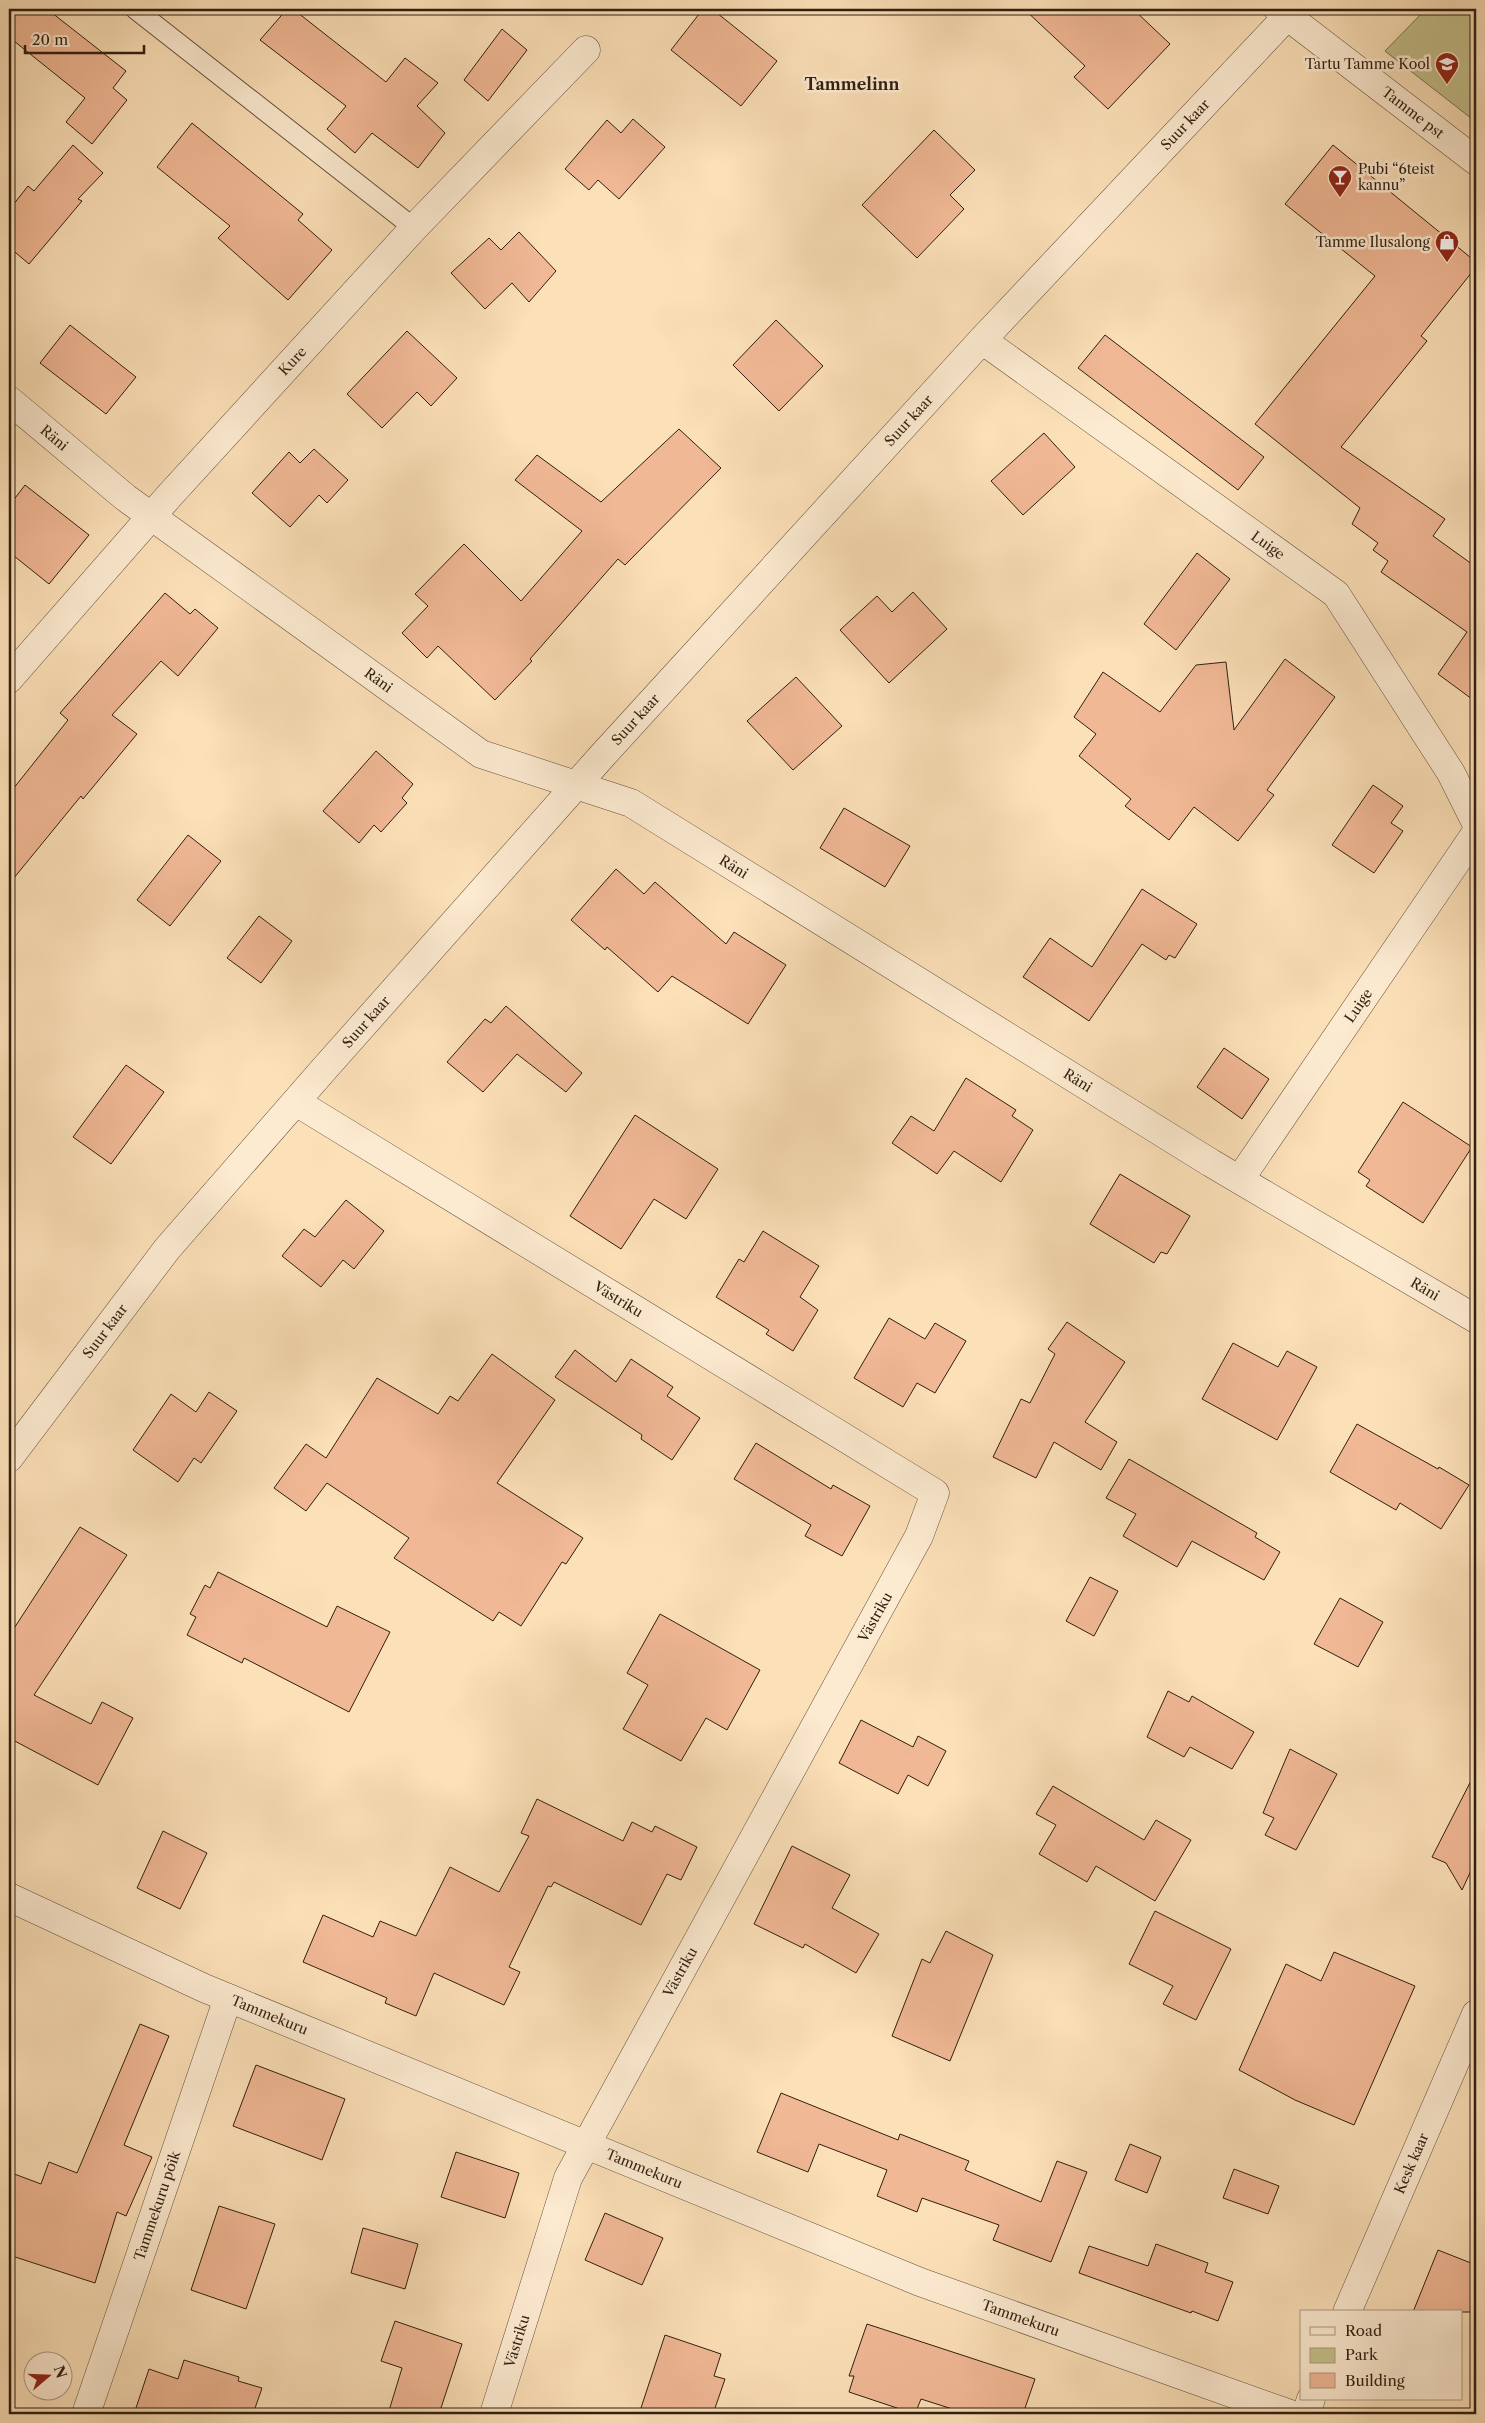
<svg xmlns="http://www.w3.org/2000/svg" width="1485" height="2423" font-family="'Libre Caslon Text',serif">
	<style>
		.green { fill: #c4c18b; stroke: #7a704e }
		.building { fill: #f1b895; stroke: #301f11 }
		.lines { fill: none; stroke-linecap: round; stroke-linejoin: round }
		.service-casing { stroke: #634f3b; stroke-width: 21 }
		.minor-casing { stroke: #634f3b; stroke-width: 29 }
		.service { stroke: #fdebd1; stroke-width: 19 }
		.minor { stroke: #fdebd1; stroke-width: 28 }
		.labels { text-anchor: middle; stroke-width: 5; stroke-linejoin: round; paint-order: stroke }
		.poi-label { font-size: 14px; fill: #301f11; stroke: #fdebd1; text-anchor: end }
		.street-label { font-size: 14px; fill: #301f11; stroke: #fdebd1 }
		.quarter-label { font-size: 16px; font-weight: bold; fill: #301f11; stroke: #fdebd1 }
	</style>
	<rect width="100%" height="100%" fill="#fce0b8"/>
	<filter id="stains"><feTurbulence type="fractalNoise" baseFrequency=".004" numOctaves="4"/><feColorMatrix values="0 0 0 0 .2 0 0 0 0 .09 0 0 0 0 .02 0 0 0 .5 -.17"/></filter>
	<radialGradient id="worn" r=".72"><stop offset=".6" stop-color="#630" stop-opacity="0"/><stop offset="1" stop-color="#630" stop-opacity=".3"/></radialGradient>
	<path class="green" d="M 1426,9 L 1476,9 L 1476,122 L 1385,51 Z"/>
	<path class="building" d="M 9,9 L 47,9 L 126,71 L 113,88 L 127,100 L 92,144 L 66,122 L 85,98 L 9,37 Z
		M 287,9 L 293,9 L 386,82 L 405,58 L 438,83 L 417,106 L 445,133 L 418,168 L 372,133 L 355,153 L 327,129 L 346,106 L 260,40 Z
		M 703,9 L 712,9 L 777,61 L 741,106 L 671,50 Z
		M 1024,9 L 1133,9 L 1170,44 L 1108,109 L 1074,77 L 1085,66 Z
		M 502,29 L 527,50 L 488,101 L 464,80 Z
		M 633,119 L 665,147 L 619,199 L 598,180 L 589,190 L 565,169 L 607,120 L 621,133 Z
		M 192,123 L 303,214 L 298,220 L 332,250 L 288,300 L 218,238 L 230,226 L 157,167 Z
		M 934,130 L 975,170 L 950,195 L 964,209 L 917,258 L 862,205 Z
		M 73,145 L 103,173 L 78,199 L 82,201 L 29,264 L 9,247 L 9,210 L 28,186 L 34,191 Z
		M 1333,145 L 1476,262 L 1476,267 L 1421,336 L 1427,341 L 1341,447 L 1445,519 L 1433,536 L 1476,567 L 1476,702 L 1438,674 L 1467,632 L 1381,572 L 1388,561 L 1373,550 L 1378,543 L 1352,524 L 1360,508 L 1255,424 L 1375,276 L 1285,204 Z
		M 519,232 L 556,271 L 529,302 L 512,283 L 485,309 L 451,273 L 489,238 L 501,250 Z
		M 776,320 L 823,366 L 779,411 L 733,365 Z
		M 70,325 L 136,377 L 106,414 L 40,363 Z
		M 407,331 L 457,378 L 431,406 L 417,392 L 382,428 L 347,394 Z
		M 1105,335 L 1264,457 L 1238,490 L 1078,368 Z
		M 679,429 L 721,468 L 625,565 L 618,559 L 530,659 L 532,661 L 495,700 L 438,646 L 427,658 L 402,633 L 428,606 L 415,594 L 464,544 L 521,601 L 582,531 L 515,480 L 537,455 L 601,502 Z
		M 1044,433 L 1075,467 L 1023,515 L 991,481 Z
		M 314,449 L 348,480 L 327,503 L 319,495 L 290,527 L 252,493 L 289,452 L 300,463 Z
		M 25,485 L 89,535 L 49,584 L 9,552 L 9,506 Z
		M 1197,553 L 1230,579 L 1176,650 L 1144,624 Z
		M 913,592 L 947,629 L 889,683 L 840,630 L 877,596 L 892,612 Z
		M 165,593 L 190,614 L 195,609 L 218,628 L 178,676 L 161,661 L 112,715 L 137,734 L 83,799 L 81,796 L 9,884 L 9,794 L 68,720 L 60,713 Z
		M 1285,659 L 1335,697 L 1267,790 L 1274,795 L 1238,841 L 1194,807 L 1169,840 L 1125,806 L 1131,799 L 1079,756 L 1096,734 L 1074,717 L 1103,672 L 1160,712 L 1196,665 L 1226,662 L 1234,730 Z
		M 796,677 L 842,726 L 793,770 L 747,721 Z
		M 376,751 L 413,784 L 402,798 L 407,803 L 381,832 L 374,825 L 359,843 L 323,811 Z
		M 1373,785 L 1403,806 L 1391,823 L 1403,831 L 1374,873 L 1332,845 Z
		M 844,808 L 910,846 L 885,887 L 820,848 Z
		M 188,835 L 221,861 L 170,926 L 137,900 Z
		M 616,869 L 644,894 L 655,882 L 726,944 L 734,932 L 786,965 L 748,1024 L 672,976 L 658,992 L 607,947 L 605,950 L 571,920 Z
		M 1142,889 L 1197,924 L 1175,958 L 1169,955 L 1166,960 L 1142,944 L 1089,1021 L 1023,977 L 1050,938 L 1092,967 Z
		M 259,916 L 292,941 L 261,983 L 227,958 Z
		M 506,1006 L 582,1073 L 566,1092 L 517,1054 L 483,1092 L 447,1062 L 485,1019 L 491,1023 Z
		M 1224,1048 L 1269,1079 L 1242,1119 L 1197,1087 Z
		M 126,1065 L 164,1092 L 111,1164 L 73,1137 Z
		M 966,1078 L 1016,1110 L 1012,1116 L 1033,1130 L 1001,1182 L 954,1151 L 937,1174 L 892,1143 L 911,1116 L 934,1131 Z
		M 1403,1102 L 1472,1147 L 1423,1223 L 1366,1186 L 1370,1180 L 1358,1172 Z
		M 635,1115 L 718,1169 L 686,1219 L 654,1199 L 621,1249 L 570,1216 Z
		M 1120,1174 L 1190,1216 L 1167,1254 L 1161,1252 L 1154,1263 L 1090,1224 Z
		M 346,1200 L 384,1231 L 354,1269 L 343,1260 L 321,1287 L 282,1256 L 304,1229 L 315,1237 Z
		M 763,1231 L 819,1266 L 800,1297 L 818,1310 L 793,1351 L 766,1334 L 769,1330 L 716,1297 L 739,1259 L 744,1262 Z
		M 889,1318 L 925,1339 L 935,1323 L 966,1341 L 935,1393 L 917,1383 L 903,1407 L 854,1378 Z
		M 1067,1322 L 1125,1362 L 1085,1422 L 1117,1442 L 1101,1470 L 1054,1442 L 1036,1478 L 993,1457 L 1021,1399 L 1030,1403 L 1055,1354 L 1048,1349 Z
		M 1233,1343 L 1278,1367 L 1287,1351 L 1317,1367 L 1277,1440 L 1202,1399 Z
		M 575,1350 L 616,1382 L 631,1359 L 673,1387 L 667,1396 L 700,1418 L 672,1460 L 641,1439 L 642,1435 L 555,1377 Z
		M 492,1354 L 555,1400 L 497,1483 L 583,1538 L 566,1564 L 562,1562 L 521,1626 L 499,1612 L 493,1621 L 394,1558 L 409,1538 L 327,1483 L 306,1511 L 274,1488 L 306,1444 L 326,1458 L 377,1378 L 438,1414 L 450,1396 L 458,1401 Z
		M 209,1392 L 237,1411 L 201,1463 L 194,1458 L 178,1482 L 133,1450 L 171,1394 L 196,1412 Z
		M 1357,1424 L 1438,1469 L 1439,1467 L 1469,1485 L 1441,1529 L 1400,1503 L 1396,1510 L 1330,1472 Z
		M 756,1443 L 831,1489 L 833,1485 L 870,1506 L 842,1556 L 805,1536 L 811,1525 L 734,1479 Z
		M 1129,1459 L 1257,1533 L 1255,1537 L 1280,1552 L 1264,1580 L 1192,1541 L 1177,1567 L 1123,1536 L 1136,1514 L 1106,1498 Z
		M 80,1527 L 127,1555 L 34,1695 L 91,1724 L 102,1702 L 133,1718 L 98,1785 L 9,1738 L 9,1636 Z
		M 218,1572 L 327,1627 L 337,1606 L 390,1632 L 349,1712 L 244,1658 L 242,1663 L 187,1635 L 196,1617 L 190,1614 L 205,1585 L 210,1588 Z
		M 1090,1577 L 1118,1591 L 1094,1636 L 1066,1621 Z
		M 1340,1598 L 1383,1622 L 1358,1667 L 1314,1644 Z
		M 660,1614 L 760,1670 L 727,1730 L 706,1718 L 681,1761 L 623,1729 L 648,1685 L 627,1673 Z
		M 1168,1691 L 1189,1702 L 1192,1696 L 1254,1732 L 1232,1769 L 1190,1747 L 1184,1757 L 1147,1737 Z
		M 861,1720 L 913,1747 L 918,1736 L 946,1751 L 928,1786 L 908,1775 L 898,1794 L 839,1763 Z
		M 1290,1749 L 1337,1774 L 1296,1850 L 1265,1835 L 1274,1818 L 1263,1813 Z
		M 1476,1771 L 1476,1860 L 1462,1890 L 1446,1863 L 1432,1857 Z
		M 1053,1786 L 1144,1840 L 1156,1820 L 1191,1840 L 1155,1901 L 1096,1866 L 1087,1882 L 1039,1854 L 1056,1825 L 1036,1814 Z
		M 537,1799 L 623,1841 L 632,1822 L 652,1832 L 655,1826 L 697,1847 L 681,1880 L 667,1874 L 641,1925 L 554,1882 L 551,1887 L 548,1886 L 509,1967 L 520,1972 L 504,2005 L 434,1973 L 416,2016 L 385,2003 L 387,1998 L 303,1962 L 323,1915 L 373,1937 L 380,1921 L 416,1936 L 450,1867 L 499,1892 L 529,1836 L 521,1833 Z
		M 163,1831 L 207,1853 L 180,1909 L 137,1888 Z
		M 792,1846 L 850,1875 L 832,1908 L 879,1934 L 856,1973 L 805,1944 L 803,1948 L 754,1924 Z
		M 1155,1911 L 1231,1949 L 1196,2020 L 1163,2004 L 1173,1986 L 1129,1964 Z
		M 946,1931 L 993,1955 L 950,2061 L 892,2036 L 922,1959 L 930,1963 Z
		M 1334,1952 L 1415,1986 L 1354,2125 L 1295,2100 L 1239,2070 L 1286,1964 L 1321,1981 Z
		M 140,2024 L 169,2036 L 124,2145 L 152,2157 L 126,2216 L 117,2212 L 95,2283 L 9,2255 L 9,2172 L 41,2184 L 49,2162 L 77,2173 Z
		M 256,2065 L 345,2099 L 322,2160 L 233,2126 Z
		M 781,2093 L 898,2140 L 900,2134 L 969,2161 L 965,2170 L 1041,2202 L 1057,2161 L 1087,2172 L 1051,2262 L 993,2240 L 999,2225 L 922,2198 L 917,2212 L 877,2196 L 887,2170 L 819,2144 L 808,2172 L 757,2152 Z
		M 1130,2144 L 1161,2157 L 1147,2193 L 1115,2180 Z
		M 456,2152 L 519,2173 L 505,2218 L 441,2197 Z
		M 1234,2169 L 1279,2186 L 1268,2214 L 1223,2198 Z
		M 219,2206 L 275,2224 L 246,2309 L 191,2290 Z
		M 605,2213 L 663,2238 L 642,2285 L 585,2260 Z
		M 363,2228 L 418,2244 L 405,2289 L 351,2273 Z
		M 1156,2244 L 1208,2263 L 1205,2272 L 1233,2282 L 1218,2321 L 1192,2311 L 1191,2313 L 1079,2273 L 1089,2246 L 1148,2266 Z
		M 1438,2250 L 1476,2265 L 1476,2312 L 1413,2312 Z
		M 395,2321 L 462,2344 L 439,2414 L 388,2414 L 402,2368 L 381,2361 Z
		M 867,2324 L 1035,2379 L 1023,2414 L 968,2414 L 921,2399 L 915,2414 L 849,2392 L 854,2376 L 849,2376 Z
		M 665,2335 L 721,2354 L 714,2376 L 725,2379 L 713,2414 L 639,2414 Z
		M 184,2360 L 239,2377 L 238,2381 L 262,2388 L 253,2414 L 134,2414 L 149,2369 L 178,2379 Z"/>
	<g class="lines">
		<g class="service-casing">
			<path id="service" d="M 135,9 L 414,228"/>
		</g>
		<g class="minor-casing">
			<g id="minor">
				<path id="s1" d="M 1278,9 L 1476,161"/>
				<path id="s2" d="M 982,340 L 1336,594 L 1451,773 L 1476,823"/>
				<path id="s3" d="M 9,400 L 126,498 L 481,754 L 631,803 L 1211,1163 L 1476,1319"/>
				<path id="s4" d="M 9,679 L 170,495 L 414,228 L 586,50"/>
				<path id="s5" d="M 296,1102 L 935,1493 L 919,1536 L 568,2178 L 494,2414"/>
				<path id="s6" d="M 1240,1179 L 1476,833"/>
				<path id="s7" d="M 9,1458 L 167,1249 L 325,1068 L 602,756 L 982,340 L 1294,9"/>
				<path id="s8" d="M 9,1897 L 204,1988 L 920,2282 L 1290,2414"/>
				<path id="s9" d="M 1347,2312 L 1476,2014"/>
				<path id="s10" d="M 86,2414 L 228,1998"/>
				<path d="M 1306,2414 L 1311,2399"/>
			</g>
		</g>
		<use href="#service" class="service"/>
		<use href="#minor" class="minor"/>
	</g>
	<defs>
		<g id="school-pin" transform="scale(1.25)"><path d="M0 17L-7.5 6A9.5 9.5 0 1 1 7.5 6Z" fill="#8f2418" stroke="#fdebd1"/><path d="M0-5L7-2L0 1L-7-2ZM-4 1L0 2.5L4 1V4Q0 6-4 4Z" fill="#fff"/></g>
		<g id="bar-pin" transform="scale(1.25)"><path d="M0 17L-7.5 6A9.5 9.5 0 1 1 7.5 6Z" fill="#8f2418" stroke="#fdebd1"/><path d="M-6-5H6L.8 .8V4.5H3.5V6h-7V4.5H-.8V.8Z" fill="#fff"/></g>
		<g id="shop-pin" transform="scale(1.25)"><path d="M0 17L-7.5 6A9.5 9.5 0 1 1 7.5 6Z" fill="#8f2418" stroke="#fdebd1"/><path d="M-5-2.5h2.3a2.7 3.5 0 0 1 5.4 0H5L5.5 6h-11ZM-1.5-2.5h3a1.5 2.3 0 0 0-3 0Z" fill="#fff"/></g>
	</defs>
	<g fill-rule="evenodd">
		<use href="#school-pin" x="1447" y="64"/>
		<use href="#bar-pin" x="1340" y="177"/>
		<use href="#shop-pin" x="1447" y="242"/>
	</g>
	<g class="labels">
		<g class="poi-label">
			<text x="1430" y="69">Tartu Tamme Kool</text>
			<text x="1358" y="174" text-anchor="start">Pubi “6teist<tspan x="1358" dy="16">kannu”</tspan></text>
			<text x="1430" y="247">Tamme Ilusalong</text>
		</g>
		<g class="street-label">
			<text dy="5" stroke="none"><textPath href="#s1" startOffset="170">Tamme pst</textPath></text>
			<text dy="5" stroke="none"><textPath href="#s7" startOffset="1779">Suur kaar</textPath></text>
			<text dy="5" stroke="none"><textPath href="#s4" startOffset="426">Kure</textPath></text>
			<text dy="5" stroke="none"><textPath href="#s7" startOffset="1374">Suur kaar</textPath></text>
			<text dy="5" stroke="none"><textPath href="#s3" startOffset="59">Räni</textPath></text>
			<text dy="5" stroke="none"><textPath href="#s2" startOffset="352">Luige</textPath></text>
			<text dy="5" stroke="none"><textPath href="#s3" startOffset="464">Räni</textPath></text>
			<text dy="5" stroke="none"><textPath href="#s7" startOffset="969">Suur kaar</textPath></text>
			<text dy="5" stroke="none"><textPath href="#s3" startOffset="869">Räni</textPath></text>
			<text dy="5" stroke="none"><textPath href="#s6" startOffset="210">Luige</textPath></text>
			<text dy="5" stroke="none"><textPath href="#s7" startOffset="564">Suur kaar</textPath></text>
			<text dy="5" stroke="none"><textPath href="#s3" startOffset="1274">Räni</textPath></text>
			<text dy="5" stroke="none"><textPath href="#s3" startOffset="1679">Räni</textPath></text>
			<text dy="5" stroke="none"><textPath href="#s5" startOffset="378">Västriku</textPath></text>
			<text dy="5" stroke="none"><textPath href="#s7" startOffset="159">Suur kaar</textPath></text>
			<text transform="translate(875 1617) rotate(-61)" y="5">Västriku</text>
			<text transform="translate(680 1972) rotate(-61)" y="5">Västriku</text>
			<text dy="5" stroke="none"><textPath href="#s8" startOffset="286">Tammekuru</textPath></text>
			<text dy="5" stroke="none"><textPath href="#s9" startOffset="162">Kesk kaar</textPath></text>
			<text dy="5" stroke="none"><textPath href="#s8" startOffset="691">Tammekuru</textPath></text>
			<text dy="5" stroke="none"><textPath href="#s10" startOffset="220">Tammekuru põik</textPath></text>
			<text dy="5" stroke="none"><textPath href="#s8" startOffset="1096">Tammekuru</textPath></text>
			<text transform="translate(517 2341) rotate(-73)" y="5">Västriku</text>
		</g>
		<g class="quarter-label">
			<text x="852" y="90">Tammelinn</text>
		</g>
	</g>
	<rect width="1485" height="2423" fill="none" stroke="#fce0b8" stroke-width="30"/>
	<rect x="10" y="10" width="1465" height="2403" fill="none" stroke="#301f11" stroke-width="2.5"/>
	<rect x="15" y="15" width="1455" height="2393" fill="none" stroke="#301f11"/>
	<rect x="1300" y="2310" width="162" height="90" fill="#fdebd1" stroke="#ab9984"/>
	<rect x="1310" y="2327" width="25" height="8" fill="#fdebd1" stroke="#ab9984"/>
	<text x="1345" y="2336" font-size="15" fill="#301f11">Road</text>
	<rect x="1310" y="2348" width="25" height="15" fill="#c4c18b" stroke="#ab9984"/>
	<text x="1345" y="2360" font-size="15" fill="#301f11">Park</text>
	<rect x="1310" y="2373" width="25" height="15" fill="#f1b895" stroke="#ab9984"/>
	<text x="1345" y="2386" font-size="15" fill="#301f11">Building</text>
	<g transform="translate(48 2376) rotate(71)"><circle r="24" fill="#fdebd1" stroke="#ab9984"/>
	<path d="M0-4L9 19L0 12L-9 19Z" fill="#8f2418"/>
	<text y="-8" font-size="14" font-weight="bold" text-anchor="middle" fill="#301f11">N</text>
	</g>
	<path d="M25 45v8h119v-8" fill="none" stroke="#301f11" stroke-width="2.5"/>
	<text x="32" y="45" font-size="15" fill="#301f11" stroke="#fdebd1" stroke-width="4" paint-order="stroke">20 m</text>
	<rect width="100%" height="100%" filter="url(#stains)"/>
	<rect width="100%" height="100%" fill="url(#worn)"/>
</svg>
